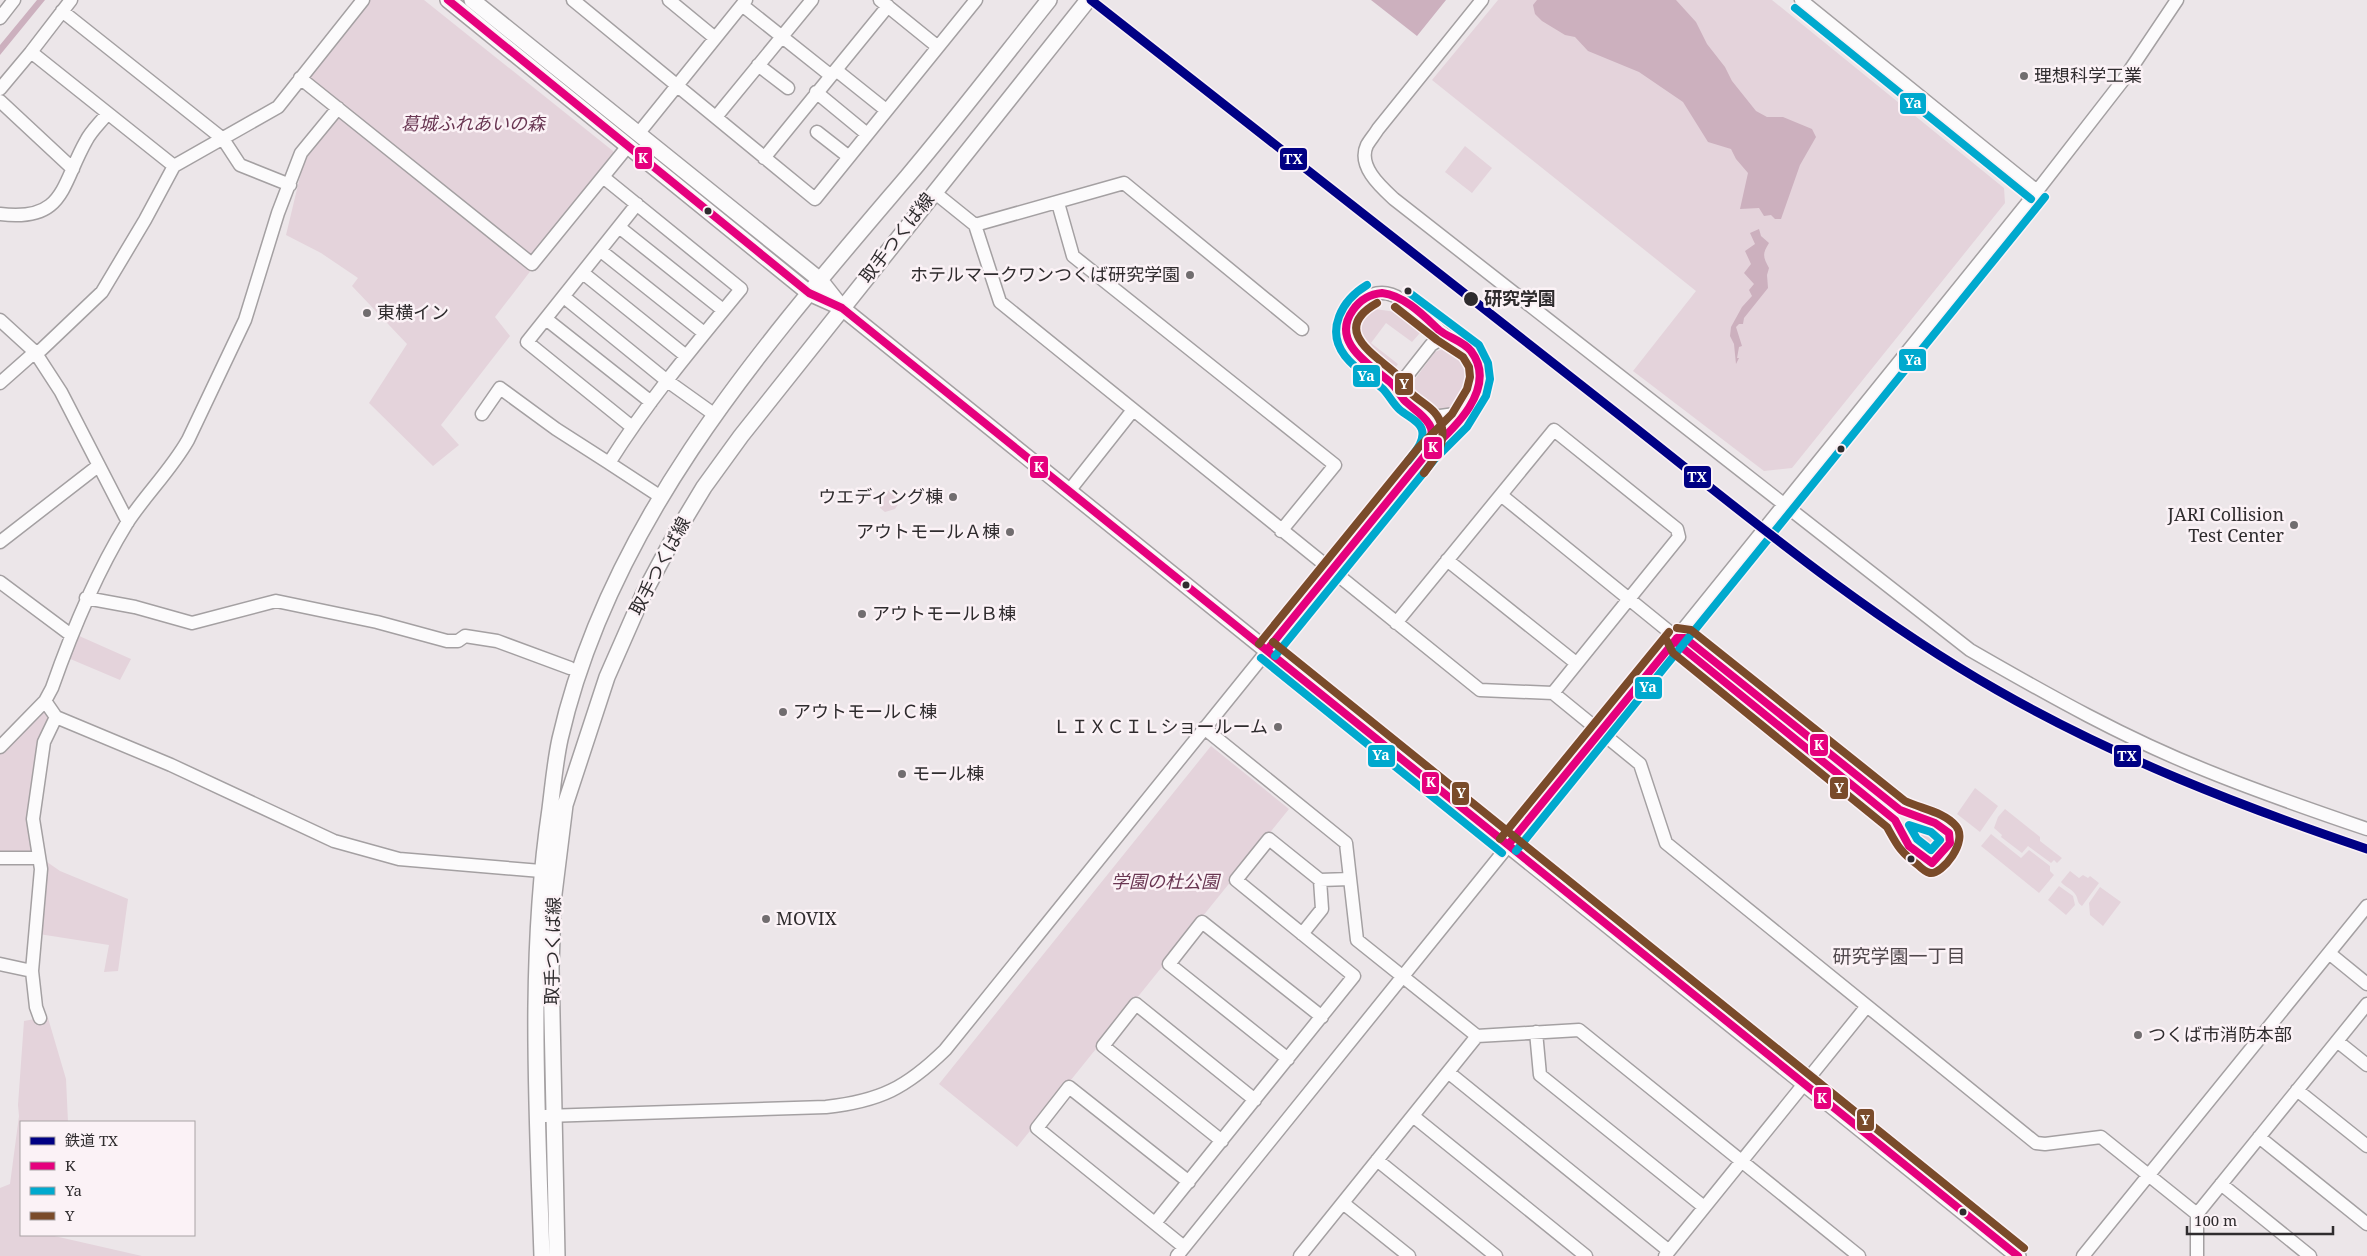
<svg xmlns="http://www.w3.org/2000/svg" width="2367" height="1256" font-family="'Noto Serif','Noto Sans JP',serif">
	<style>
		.green { fill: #e4d3db }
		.water { fill: #ccb0be }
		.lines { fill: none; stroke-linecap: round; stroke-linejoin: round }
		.minor-casing { stroke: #a4a0a2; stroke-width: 15 }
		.major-casing { stroke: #a4a0a2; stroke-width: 18 }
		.minor { stroke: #fcfbfc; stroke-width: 12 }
		.major { stroke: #fcfbfc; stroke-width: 15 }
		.bus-1-casing { stroke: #fbf2f6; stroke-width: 11 }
		.bus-2-casing { stroke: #fbf2f6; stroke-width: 11 }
		.bus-3-casing { stroke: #fbf2f6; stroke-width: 11 }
		.bus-1 { stroke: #e5007d; stroke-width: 8 }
		.bus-2 { stroke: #00a9ce; stroke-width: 8 }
		.bus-3 { stroke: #7a4b2a; stroke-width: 8 }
		.rail-1-casing { stroke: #fbf2f6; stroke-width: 12 }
		.rail-1 { stroke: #000084; stroke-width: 9 }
		.poi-dot { fill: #716d6f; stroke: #fbf2f6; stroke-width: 2 }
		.bus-dot { fill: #2f2c2e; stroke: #fbf2f6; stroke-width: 2 }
		.labels { text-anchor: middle; stroke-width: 5; stroke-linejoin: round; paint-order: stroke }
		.poi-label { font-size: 18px; fill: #2f2c2e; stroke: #fbf2f6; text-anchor: start }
		.park-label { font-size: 18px; font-style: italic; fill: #693652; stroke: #fbf2f6 }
		.street-label { font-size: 18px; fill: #2f2c2e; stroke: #fbf2f6 }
		.stop-label { font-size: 18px; font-weight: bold; fill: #2f2c2e; stroke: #fbf2f6; text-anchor: start }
		.neighbourhood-label { font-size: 19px; fill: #50484c; stroke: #fbf2f6 }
		.line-badge { stroke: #fbf2f6; stroke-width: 2 }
		.badge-label { font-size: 14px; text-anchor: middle; font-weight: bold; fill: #fff }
	</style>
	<rect width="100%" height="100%" fill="#ece6e9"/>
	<path class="green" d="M 370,0 L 424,0 L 613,151 L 614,156 L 534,254 L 529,255 L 312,80 L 310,76 Z
		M 1498,0 L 1772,0 L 2004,188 L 2005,203 L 1792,468 L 1764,471 L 1633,371 L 1696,291 L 1432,80 Z
		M 337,116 L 342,117 L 532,269 L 495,317 L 510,336 L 441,425 L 459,445 L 433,466 L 369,403 L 407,344 L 352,286 L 358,278 L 321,253 L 286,235 L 304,160 Z
		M 1465,146 L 1492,168 L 1472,193 L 1445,172 Z
		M 1400,308 L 1404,308 L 1427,325 L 1412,342 L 1386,323 L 1371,343 L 1398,364 L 1389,377 C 1381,369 1368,361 1362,351 C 1353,337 1361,317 1375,309 L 1396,312 Z
		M 1445,348 C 1473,350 1481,389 1459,405 C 1450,410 1442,411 1432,412 L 1413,397 L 1410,386 L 1435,352 Z
		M 890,489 L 902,498 L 895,509 L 885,512 L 880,508 L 880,501 Z
		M 77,635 L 131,659 L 120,680 L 68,658 Z
		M 38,711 L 46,713 L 50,719 L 27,820 L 31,852 L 0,853 L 0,753 Z
		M 1211,746 L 1289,809 L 1017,1147 L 939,1084 Z
		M 1975,788 L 1998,806 L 1980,832 L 1957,814 Z
		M 2005,809 L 2040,837 L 2040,841 L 2062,858 L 2057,863 L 2054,860 L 2051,863 L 2028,846 L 2022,853 L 2001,837 L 2002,835 L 1994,828 L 1998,817 Z
		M 1922,824 L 1939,835 L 1939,839 L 1928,853 L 1912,840 L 1923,830 Z
		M 1991,834 L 2021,858 L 2029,850 L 2050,866 L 2050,871 L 2054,875 L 2039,893 L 1981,846 Z
		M 43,862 L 47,862 L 60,871 L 128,899 L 118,971 L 104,972 L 109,945 L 39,934 Z
		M 2070,871 L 2079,878 L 2083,875 L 2088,878 L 2090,876 L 2099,883 L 2082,906 C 2076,902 2079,899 2075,894 C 2072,889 2065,887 2061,882 Z
		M 2059,886 L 2073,896 L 2075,905 L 2066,915 L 2048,900 Z
		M 2100,887 L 2121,902 L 2103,926 L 2090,915 L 2089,903 Z
		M 40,1018 L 48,1018 L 66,1079 L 68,1122 L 21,1122 L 21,1235 L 50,1235 L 142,1256 L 0,1256 L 0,1188 L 10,1184 L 19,1116 L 18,1105 L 24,1021 Z"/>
	<path class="water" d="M 37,0 L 45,0 L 0,55 L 0,45 Z
		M 1371,0 L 1446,0 L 1417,36 Z
		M 1537,0 L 1676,0 L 1696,22 L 1707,44 L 1725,67 L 1732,81 L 1756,111 L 1767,117 L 1783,117 L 1812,129 L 1816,137 L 1800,165 L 1781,219 L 1775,219 L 1771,215 L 1764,216 L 1759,208 L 1740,209 L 1748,173 L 1736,159 L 1731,149 L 1708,142 L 1683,102 L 1639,72 L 1588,51 L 1575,37 L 1565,35 L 1542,21 L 1535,14 L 1533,5 Z
		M 1759,229 L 1761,236 L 1769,243 C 1762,254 1763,257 1769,268 L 1767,275 L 1768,288 L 1744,318 L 1743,324 L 1739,324 L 1736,327 L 1742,346 L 1739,347 L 1737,358 L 1739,358 L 1736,364 L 1734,344 L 1730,336 L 1731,327 L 1742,307 L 1752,296 L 1749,290 L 1754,284 L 1744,273 L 1751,264 L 1745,251 L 1755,244 L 1750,233 Z"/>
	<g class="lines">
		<g class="minor-casing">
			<path id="minor" d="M 573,0 L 815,199 L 976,0
				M 669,0 L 715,38
				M 880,0 L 938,47
				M 1482,0 L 1378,129 C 1375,134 1370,140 1367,145 C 1357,166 1381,187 1394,199 L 1970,650 C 2048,695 2126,739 2210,772 C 2262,793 2314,811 2367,829
				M 1801,0 L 2037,191
				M 742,5 L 830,75
				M 62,11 L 223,139 L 240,165 L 290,185
				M 0,18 L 14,0
				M 31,52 L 71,0
				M 758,65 L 788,88
				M 836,70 L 886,110
				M 300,78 L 532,264 L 628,146
				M 0,89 L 31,52 L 174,166
				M 816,92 L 867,134
				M 0,101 L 73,169
				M 716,117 L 812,0
				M 817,132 L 849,157
				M 638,134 L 746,0
				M 764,158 L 888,6
				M 603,177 L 741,289 C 694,346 648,401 609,463 L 661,497
				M 934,192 L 975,225 L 1000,302 L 1480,690 L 1553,693 L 1640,764 L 1666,843 L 2036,1143 L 2045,1144 L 2101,1137 L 2197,1214 L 2197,1256
				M 1058,203 L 1073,256 L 1335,465 L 1281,531
				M 0,214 C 65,222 61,185 86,141 C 91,131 100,123 107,114
				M 975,225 L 1124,183 L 1302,329
				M 619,227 L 723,310
				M 601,251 L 704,333
				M 583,273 L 686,356
				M 564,297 L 666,380 L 715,415
				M 546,319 L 651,402
				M 0,320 L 35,352 L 61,392 L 128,522
				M 0,383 L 35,352 L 41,350 L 102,292 L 145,220 L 174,166 L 278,107 L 363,0
				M 1412,400 L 1405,387 L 1405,378 L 1431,345 L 1440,339 L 1451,338
				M 482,414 L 500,388 L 556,429 L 609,463
				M 1433,417 L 1455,414 L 1465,408
				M 632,427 L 527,342 L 637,204
				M 1069,491 L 1133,410
				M 1501,495 L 1677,638
				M 0,542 L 98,466
				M 1447,560 L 1576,663
				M 0,582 L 71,635
				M 86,598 L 135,607 L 192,623 L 276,601 L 377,622 L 447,641 L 458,641 L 465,636 L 497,641 L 570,668
				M 1396,623 L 1554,430 L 1677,529 L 1679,537 L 1553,693
				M 56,717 L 171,765 L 334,841 L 399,859 L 541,871
				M 1204,728 L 1346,843 L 1357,940 L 1477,1036 L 1579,1030 L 1859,1256
				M 0,747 L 45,701 L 52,688 C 72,631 95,575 127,523 C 146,494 171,470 188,440 L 245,320 L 278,213 L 301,153 L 338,108
				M 0,858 L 39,858
				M 1302,934 L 1322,909 L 1320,880
				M 2329,953 L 2367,984
				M 0,964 L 32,971
				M 40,1018 L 36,1007 L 32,971 L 41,869 L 33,819 L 44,742 L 56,717 L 45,701
				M 1536,1032 L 1540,1075 L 1704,1207
				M 2337,1041 L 2367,1065
				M 1288,1059 L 1169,964 L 1202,922 L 1322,1017
				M 1448,1072 L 1669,1251
				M 2297,1090 L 2367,1146
				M 545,1116 L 826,1107 C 880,1101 906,1088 945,1050 L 1427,453 C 1452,433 1502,382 1470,350 C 1464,344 1458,342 1451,338 C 1443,335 1437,327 1430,322 C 1417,312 1400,293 1382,293 C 1367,293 1354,305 1348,319 C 1337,349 1373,366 1391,383 C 1397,388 1399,396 1405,401 C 1425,420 1440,421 1427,453
				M 1413,1116 L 1586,1256
				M 2259,1137 L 2367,1224
				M 1222,1141 L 1103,1046 L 1136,1004 L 1255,1100
				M 1377,1160 L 1496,1256
				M 2221,1184 L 2310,1256
				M 1343,1203 L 1409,1256
				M 2197,1214 L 2367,1004
				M 1155,1223 L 1354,976 L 1236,880 L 1269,839 L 1320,880 L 1350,879
				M 1184,1247 L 1037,1128 L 1069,1087 L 1189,1182
				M 1177,1256 L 2037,191 L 2124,79 L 2177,0
				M 1300,1256 L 1477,1036
				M 1665,1256 L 1867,1006
				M 2083,1256 L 2367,906"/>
		</g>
		<g class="major-casing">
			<path id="major" d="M 448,0 L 809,293 L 838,306
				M 472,0 L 820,280 L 842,308 L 2018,1256
				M 542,1256 C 537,1107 528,958 550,809 C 553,786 555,762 560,739 C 610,519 764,345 907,177 C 956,119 1002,59 1049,0
				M 557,1256 L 551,968 L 553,902 L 565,805 L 607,677 L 643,595 L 675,535 L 704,487 L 741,436 L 1088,0"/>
		</g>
		<use href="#minor" class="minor"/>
		<use href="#major" class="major"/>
		<g class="bus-1-casing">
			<path id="bus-1" d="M 448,0 L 809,293 L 842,308 L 2018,1256
				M 1382,293 C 1405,296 1423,315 1439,330 C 1449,338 1463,341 1471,351 C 1499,388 1453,430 1427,453 C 1430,444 1435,433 1429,424 C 1423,414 1412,408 1404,400 C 1399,394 1396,387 1390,382 C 1369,364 1330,342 1353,310 C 1360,300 1370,294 1382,293 Z
				M 1677,638 L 1685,638 L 1900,810 L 1935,823 L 1949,833 L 1950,843 L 1932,863 L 1909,846 L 1895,820 L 1679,645 Z
				M 1267,650 L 1427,453
				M 1508,845 L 1677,638"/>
		</g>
		<g class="bus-2-casing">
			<path id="bus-2" d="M 1795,8 L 2031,199
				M 1367,285 C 1342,300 1325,330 1345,356 C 1355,369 1370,378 1383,389 C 1389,395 1393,404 1400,410 C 1407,416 1420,421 1422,430 C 1425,442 1414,453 1408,461
				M 1275,656 L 1434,460 L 1467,427 L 1486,396 L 1490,379 L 1488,363 L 1479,345 L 1407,291
				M 1261,658 L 1502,853
				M 1909,825 L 1931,832 L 1940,840 L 1931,850 L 1917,839 Z
				M 1516,851 L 2045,197"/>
		</g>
		<g class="bus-3-casing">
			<path id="bus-3" d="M 1377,303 C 1331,329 1372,353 1395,373 C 1402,380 1406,388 1412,394 C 1424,405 1439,410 1442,428 C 1445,446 1434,460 1424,473
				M 1667,641 L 1673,653 L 1887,827 C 1897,845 1900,852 1918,865 C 1921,868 1926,872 1930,873 C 1942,875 1969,841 1956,826 C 1944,812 1922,809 1905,801 L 1691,630 L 1677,628
				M 1273,642 L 2024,1248
				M 1259,644 L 1419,447 L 1452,414 L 1467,389 L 1470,377 L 1469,367 L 1463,357 L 1437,340 L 1395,307
				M 1500,839 L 1669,632"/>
		</g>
		<use href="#bus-1" class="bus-1"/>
		<use href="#bus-2" class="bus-2"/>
		<use href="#bus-3" class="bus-3"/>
		<g class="rail-1-casing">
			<path id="rail-1" d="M 1091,0 C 1264,136 1436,271 1609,407 C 1735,506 1858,611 1997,690 C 2114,757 2240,806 2367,849"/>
		</g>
		<use href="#rail-1" class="rail-1"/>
	</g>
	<g class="poi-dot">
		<circle cx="2024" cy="76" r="5"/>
		<circle cx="1190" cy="275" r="5"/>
		<circle cx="367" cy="313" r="5"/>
		<circle cx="953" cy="497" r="5"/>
		<circle cx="2294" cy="525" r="5"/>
		<circle cx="1010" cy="532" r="5"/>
		<circle cx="862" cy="614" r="5"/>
		<circle cx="783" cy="712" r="5"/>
		<circle cx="1278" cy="727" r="5"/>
		<circle cx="902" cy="774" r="5"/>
		<circle cx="766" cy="919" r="5"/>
		<circle cx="2138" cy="1035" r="5"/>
	</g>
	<g class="bus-dot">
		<circle cx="708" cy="211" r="4.5"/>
		<circle cx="1408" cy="291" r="4.5"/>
		<circle cx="1471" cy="299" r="8"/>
		<circle cx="1841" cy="449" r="4.5"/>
		<circle cx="1186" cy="585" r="4.5"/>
		<circle cx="1911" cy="859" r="4.5"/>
		<circle cx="1963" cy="1212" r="4.5"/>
	</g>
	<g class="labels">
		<g class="poi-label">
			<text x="2034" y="82">理想科学工業</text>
			<text x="1180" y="281" text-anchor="end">ホテルマークワンつくば研究学園</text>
			<text x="377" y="319">東横イン</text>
			<text x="943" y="503" text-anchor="end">ウエディング棟</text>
			<text x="2284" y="521" text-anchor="end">JARI Collision<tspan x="2284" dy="21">Test Center</tspan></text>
			<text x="1000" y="538" text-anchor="end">アウトモールＡ棟</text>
			<text x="872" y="620">アウトモールＢ棟</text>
			<text x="793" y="718">アウトモールＣ棟</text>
			<text x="1268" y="733" text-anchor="end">ＬＩＸＣＩＬショールーム</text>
			<text x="912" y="780">モール棟</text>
			<text x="776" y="925">MOVIX</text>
			<text x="2148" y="1041">つくば市消防本部</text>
		</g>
		<g class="park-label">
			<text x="473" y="130">葛城ふれあいの森</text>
			<text x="1165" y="888">学園の杜公園</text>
		</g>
		<g class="street-label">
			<text transform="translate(897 238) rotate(-52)" y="6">取手つくば線</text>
			<text transform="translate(660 566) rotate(-62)" y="6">取手つくば線</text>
			<text transform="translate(553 951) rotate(-89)" y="6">取手つくば線</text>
		</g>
		<g class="stop-label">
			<text x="1484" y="305">研究学園</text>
		</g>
		<g class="neighbourhood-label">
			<text x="1899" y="963">研究学園一丁目</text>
		</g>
	</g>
	<g class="line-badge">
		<rect x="1899" y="92" width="28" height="23" rx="5" fill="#00a9ce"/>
		<rect x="634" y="146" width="19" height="24" rx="5" fill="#e5007d"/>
		<rect x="1279" y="147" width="29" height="24" rx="5" fill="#000084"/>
		<rect x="1898" y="348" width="29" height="24" rx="5" fill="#00a9ce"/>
		<rect x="1352" y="364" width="29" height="24" rx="5" fill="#00a9ce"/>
		<rect x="1394" y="372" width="20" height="24" rx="5" fill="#7a4b2a"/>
		<rect x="1423" y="436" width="20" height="24" rx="5" fill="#e5007d"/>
		<rect x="1029" y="455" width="20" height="24" rx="5" fill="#e5007d"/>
		<rect x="1683" y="465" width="29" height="24" rx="5" fill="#000084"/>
		<rect x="1634" y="676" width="29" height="24" rx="5" fill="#00a9ce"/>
		<rect x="1809" y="733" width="20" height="24" rx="5" fill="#e5007d"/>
		<rect x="1367" y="744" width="29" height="24" rx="5" fill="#00a9ce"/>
		<rect x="2113" y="744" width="29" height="24" rx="5" fill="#000084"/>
		<rect x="1421" y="771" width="19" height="24" rx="5" fill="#e5007d"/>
		<rect x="1829" y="776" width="20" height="24" rx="5" fill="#7a4b2a"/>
		<rect x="1451" y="781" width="19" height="25" rx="5" fill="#7a4b2a"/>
		<rect x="1813" y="1086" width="19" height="24" rx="5" fill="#e5007d"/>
		<rect x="1856" y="1108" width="19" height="24" rx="5" fill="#7a4b2a"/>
	</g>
	<g class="badge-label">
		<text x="1913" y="108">Ya</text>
		<text x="643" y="163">K</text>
		<text x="1293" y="164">TX</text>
		<text x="1913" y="365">Ya</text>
		<text x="1366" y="381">Ya</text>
		<text x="1404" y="389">Y</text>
		<text x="1433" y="452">K</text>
		<text x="1039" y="472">K</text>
		<text x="1697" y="482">TX</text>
		<text x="1648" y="692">Ya</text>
		<text x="1819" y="750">K</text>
		<text x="1381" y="760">Ya</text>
		<text x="2127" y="761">TX</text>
		<text x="1431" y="787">K</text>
		<text x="1839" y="793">Y</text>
		<text x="1461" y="798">Y</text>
		<text x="1822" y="1103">K</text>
		<text x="1865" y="1125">Y</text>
	</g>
	<rect x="20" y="1121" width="175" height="115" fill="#fbf2f6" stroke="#a9a3a6"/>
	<rect x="30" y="1137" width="25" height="8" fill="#000084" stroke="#a9a3a6"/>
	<text x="65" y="1146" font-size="15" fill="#2f2c2e">鉄道 TX</text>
	<rect x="30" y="1162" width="25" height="8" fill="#e5007d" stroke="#a9a3a6"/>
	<text x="65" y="1171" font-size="15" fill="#2f2c2e">K</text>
	<rect x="30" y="1187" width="25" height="8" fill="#00a9ce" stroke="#a9a3a6"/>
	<text x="65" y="1196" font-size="15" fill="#2f2c2e">Ya</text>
	<rect x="30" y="1212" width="25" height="8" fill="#7a4b2a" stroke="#a9a3a6"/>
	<text x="65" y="1221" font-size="15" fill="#2f2c2e">Y</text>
	<path d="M2187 1226v8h146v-8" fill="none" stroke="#2f2c2e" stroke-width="2.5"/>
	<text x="2194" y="1226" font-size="15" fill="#2f2c2e" stroke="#fbf2f6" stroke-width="4" paint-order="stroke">100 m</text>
</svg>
